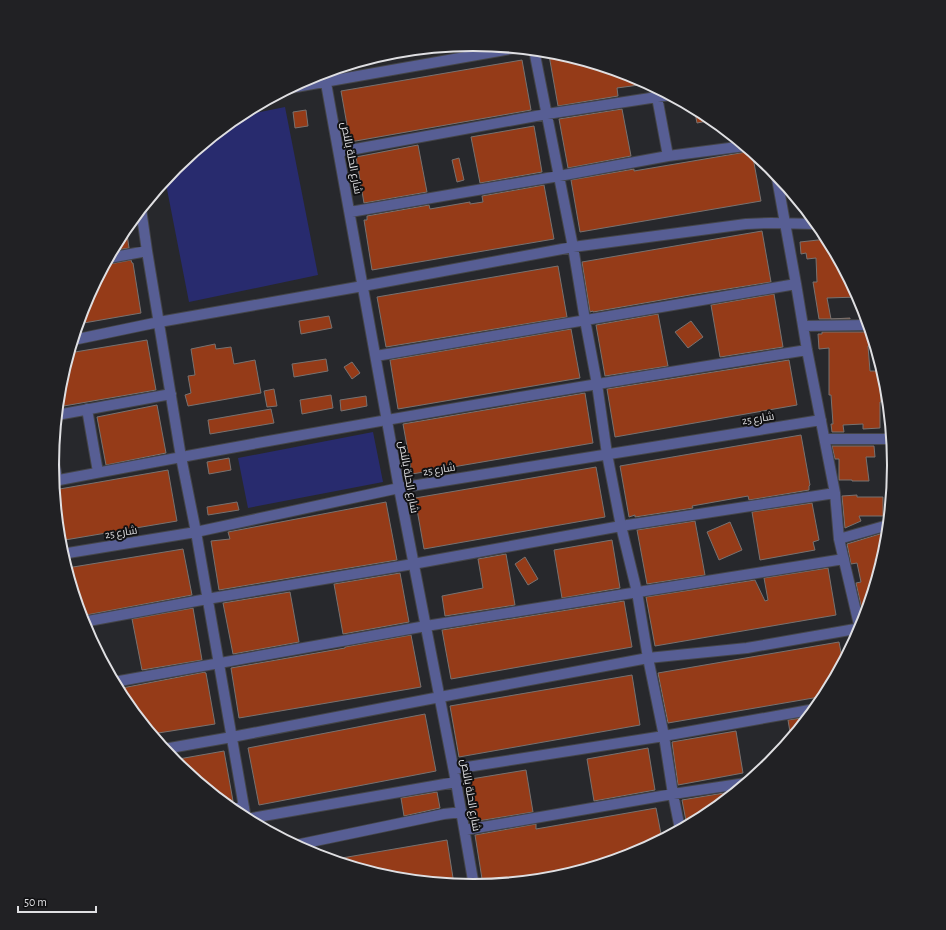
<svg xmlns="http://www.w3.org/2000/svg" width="946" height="930" font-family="'Alegreya Sans',Cairo,sans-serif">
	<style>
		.green { fill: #282b6e }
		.building { fill: #953b18; stroke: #787270 }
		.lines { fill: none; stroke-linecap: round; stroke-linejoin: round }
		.minor-casing { stroke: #444549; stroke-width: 12 }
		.minor { stroke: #575e94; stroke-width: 10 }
		.labels { text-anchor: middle; stroke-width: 4; stroke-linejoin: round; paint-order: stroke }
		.street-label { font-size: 11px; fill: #dfdfe2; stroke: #111113 }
		.rim { fill: none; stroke: #dfdfe2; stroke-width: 2 }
	</style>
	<rect width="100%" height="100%" fill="#27282c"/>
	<path class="green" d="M 285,107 L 318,275 L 189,302 L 165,179 L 175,167 L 236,117 Z
		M 373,432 L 383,482 L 248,508 L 238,458 Z"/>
	<path class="building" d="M 558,53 L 634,76 L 638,78 L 639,85 L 617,88 L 618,96 L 558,106 L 549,55 Z
		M 522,60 L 531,110 L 350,142 L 341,91 Z
		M 694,108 L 707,115 L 713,120 L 697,123 Z
		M 622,109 L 631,156 L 568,168 L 559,119 Z
		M 306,110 L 308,126 L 295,128 L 293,112 Z
		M 534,126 L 542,172 L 480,183 L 471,137 Z
		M 418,145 L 427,192 L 364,203 L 356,157 Z
		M 751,151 L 752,152 L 761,201 L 580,232 L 571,180 L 634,169 L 634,171 L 746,152 Z
		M 459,158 L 464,180 L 457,182 L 452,160 Z
		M 544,185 L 554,239 L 372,270 L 364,220 L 367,220 L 367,216 L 429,205 L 430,209 L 470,202 L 470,204 L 483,202 L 482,196 Z
		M 126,227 L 129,248 L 112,251 L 123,231 Z
		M 762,231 L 771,282 L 690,295 L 593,312 L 593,311 L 590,312 L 582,262 Z
		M 827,239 L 858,297 L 827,298 L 831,319 L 850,318 L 850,319 L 819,319 L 813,282 L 817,282 L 816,258 L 807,259 L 806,253 L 801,254 L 800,242 Z
		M 131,260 L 132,263 L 133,263 L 141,313 L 78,324 L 84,304 L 106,263 L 110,264 Z
		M 558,266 L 567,317 L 386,347 L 377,297 Z
		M 774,294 L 783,347 L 720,357 L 711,305 Z
		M 658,314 L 668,366 L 605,376 L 596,325 Z
		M 329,316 L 332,328 L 301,334 L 299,321 Z
		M 691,321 L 703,337 L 688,348 L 675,332 Z
		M 571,329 L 580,378 L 398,409 L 390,360 Z
		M 822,332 L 871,332 L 875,346 L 868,346 L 870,371 L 879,371 L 881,402 L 880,402 L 880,428 L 863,429 L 863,424 L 843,425 L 844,432 L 832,432 L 831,424 L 833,424 L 831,395 L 829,395 L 829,348 L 819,349 L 818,334 L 822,334 Z
		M 147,340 L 156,390 L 58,407 L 60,383 L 69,353 Z
		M 215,344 L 216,349 L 231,347 L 234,364 L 255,360 L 261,393 L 188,406 L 185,395 L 191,393 L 188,376 L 195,375 L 191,349 Z
		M 326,359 L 328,371 L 294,377 L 292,364 Z
		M 789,360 L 797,405 L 615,437 L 607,389 Z
		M 352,362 L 360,373 L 352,379 L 344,367 Z
		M 274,389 L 277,406 L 267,407 L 264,391 Z
		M 585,393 L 593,443 L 412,474 L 403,424 Z
		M 331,395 L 333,408 L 302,414 L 300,400 Z
		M 366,396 L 367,406 L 341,411 L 340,400 Z
		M 157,405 L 166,453 L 106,465 L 97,417 Z
		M 271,409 L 274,423 L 210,434 L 208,420 Z
		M 801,435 L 810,485 L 809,486 L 809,490 L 749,500 L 748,496 L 692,506 L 693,508 L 635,517 L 635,515 L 629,517 L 620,466 Z
		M 832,446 L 874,446 L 875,457 L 866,457 L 869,481 L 852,481 L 852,480 L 839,480 L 839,459 L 835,459 Z
		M 229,458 L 231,470 L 209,474 L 207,462 Z
		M 596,467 L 605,517 L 424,549 L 415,498 Z
		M 168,470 L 177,521 L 59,541 L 54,490 Z
		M 857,495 L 857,497 L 883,497 L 883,516 L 859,516 L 861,521 L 845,528 L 842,496 Z
		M 237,502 L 239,510 L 208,515 L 207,507 Z
		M 386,502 L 397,560 L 331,571 L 219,590 L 211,541 L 230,539 L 228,532 Z
		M 812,503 L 819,540 L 813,542 L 815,550 L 760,560 L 752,512 Z
		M 695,521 L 705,575 L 647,584 L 637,530 Z
		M 730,522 L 742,550 L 719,560 L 707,532 Z
		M 883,533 L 886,547 L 882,559 L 875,559 L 878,574 L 864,619 L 856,583 L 861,582 L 857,563 L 851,564 L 847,544 Z
		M 612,540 L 620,588 L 562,598 L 554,550 Z
		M 183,549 L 192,595 L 81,616 L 67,568 Z
		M 506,554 L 515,605 L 445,616 L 442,596 L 483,588 L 478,559 Z
		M 525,557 L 538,579 L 528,585 L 515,564 Z
		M 828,568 L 836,615 L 655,646 L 646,597 L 755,580 L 765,601 L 768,600 L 764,578 Z
		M 400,573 L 409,622 L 343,634 L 334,584 Z
		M 290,592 L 299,642 L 233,654 L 223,603 Z
		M 624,601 L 632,647 L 451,679 L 442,630 Z
		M 193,608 L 202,660 L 142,670 L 132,619 Z
		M 411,635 L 421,687 L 239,718 L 231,668 L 345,648 L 345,647 Z
		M 839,642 L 843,662 L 825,696 L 668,723 L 658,673 Z
		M 205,672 L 205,673 L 206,673 L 215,724 L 152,734 L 123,699 L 117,689 Z
		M 632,675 L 640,725 L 459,757 L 450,706 Z
		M 425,714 L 436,771 L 259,805 L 248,748 Z
		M 808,717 L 791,738 L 788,720 Z
		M 736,731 L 743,773 L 678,785 L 672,742 Z
		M 648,748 L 655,790 L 594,801 L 587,759 Z
		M 224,751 L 233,801 L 224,803 L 173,760 Z
		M 526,770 L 533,812 L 472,822 L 465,780 Z
		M 736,791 L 707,815 L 687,826 L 682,800 Z
		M 437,792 L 440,808 L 404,816 L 401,798 Z
		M 656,808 L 662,839 L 634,854 L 557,877 L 483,885 L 475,835 L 536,824 L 536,829 Z
		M 447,840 L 454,884 L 392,878 L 330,860 Z"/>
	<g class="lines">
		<g class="minor-casing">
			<path id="minor" d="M 534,50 L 573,247 L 585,320 L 597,384 L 607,454 L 621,526 L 637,592 L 648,658 L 664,736 L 673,794 L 680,829
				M 324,72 L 387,421 L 399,488 L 456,782 L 474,886
				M 290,88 L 516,48
				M 657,97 L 668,156
				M 339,152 L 547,114 L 670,95
				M 776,173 L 796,284 L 807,350 L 835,493 L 839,539 L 860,629
				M 141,209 L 147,251 L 181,457 L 196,532 L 246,819
				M 350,212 L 559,176 L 668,156 L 745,146
				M 109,258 L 147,251
				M 803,326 L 868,325
				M 73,340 L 159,322 L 363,286 L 573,247 L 746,224 L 771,223 L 817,224
				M 376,356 L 796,284
				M 87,409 L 98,472
				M 57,415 L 171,394
				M 891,431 L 893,479
				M 825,439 L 891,439
				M 53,454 L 57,480
				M 54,481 C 304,433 555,390 807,350
				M 839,539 L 888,525
				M 62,554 L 196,532 L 399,488 L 821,420
				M 83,622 L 207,599 L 413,564 L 621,526 L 835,493
				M 114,682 L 426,626 L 844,559
				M 164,749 L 232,737 L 440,697 L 648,658 L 747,648 L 861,628
				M 454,769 L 664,736 L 815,709
				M 232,809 L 244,807
				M 246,819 L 456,782
				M 465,830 L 673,794 L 746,783
				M 296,845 L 444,814 L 462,812"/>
		</g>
		<use href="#minor" class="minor"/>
	</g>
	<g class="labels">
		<g class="street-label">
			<text transform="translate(352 158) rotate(79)" y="4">شارع الحلة بالنص</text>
			<text transform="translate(758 418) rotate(-9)" y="4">شارع 25</text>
			<text transform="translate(439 469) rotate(-9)" y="4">شارع 25</text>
			<text transform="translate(409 477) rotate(80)" y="4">شارع الحلة بالنص</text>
			<text transform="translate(121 532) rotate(-9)" y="4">شارع 25</text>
			<text transform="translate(471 795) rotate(80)" y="4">شارع الحلة بالنص</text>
		</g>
	</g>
	<path d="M0 0H946V930H0ZM59 465a414 414 0 1 1 828 0a414 414 0 1 1-828 0Z" fill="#212124" fill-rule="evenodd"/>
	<path class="rim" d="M59 465a414 414 0 1 1 828 0a414 414 0 1 1-828 0Z"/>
	<path d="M18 906v6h78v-6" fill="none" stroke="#dfdfe2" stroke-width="2"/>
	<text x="24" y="906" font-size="12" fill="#dfdfe2" stroke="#111113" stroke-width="3" paint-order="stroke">50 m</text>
</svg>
